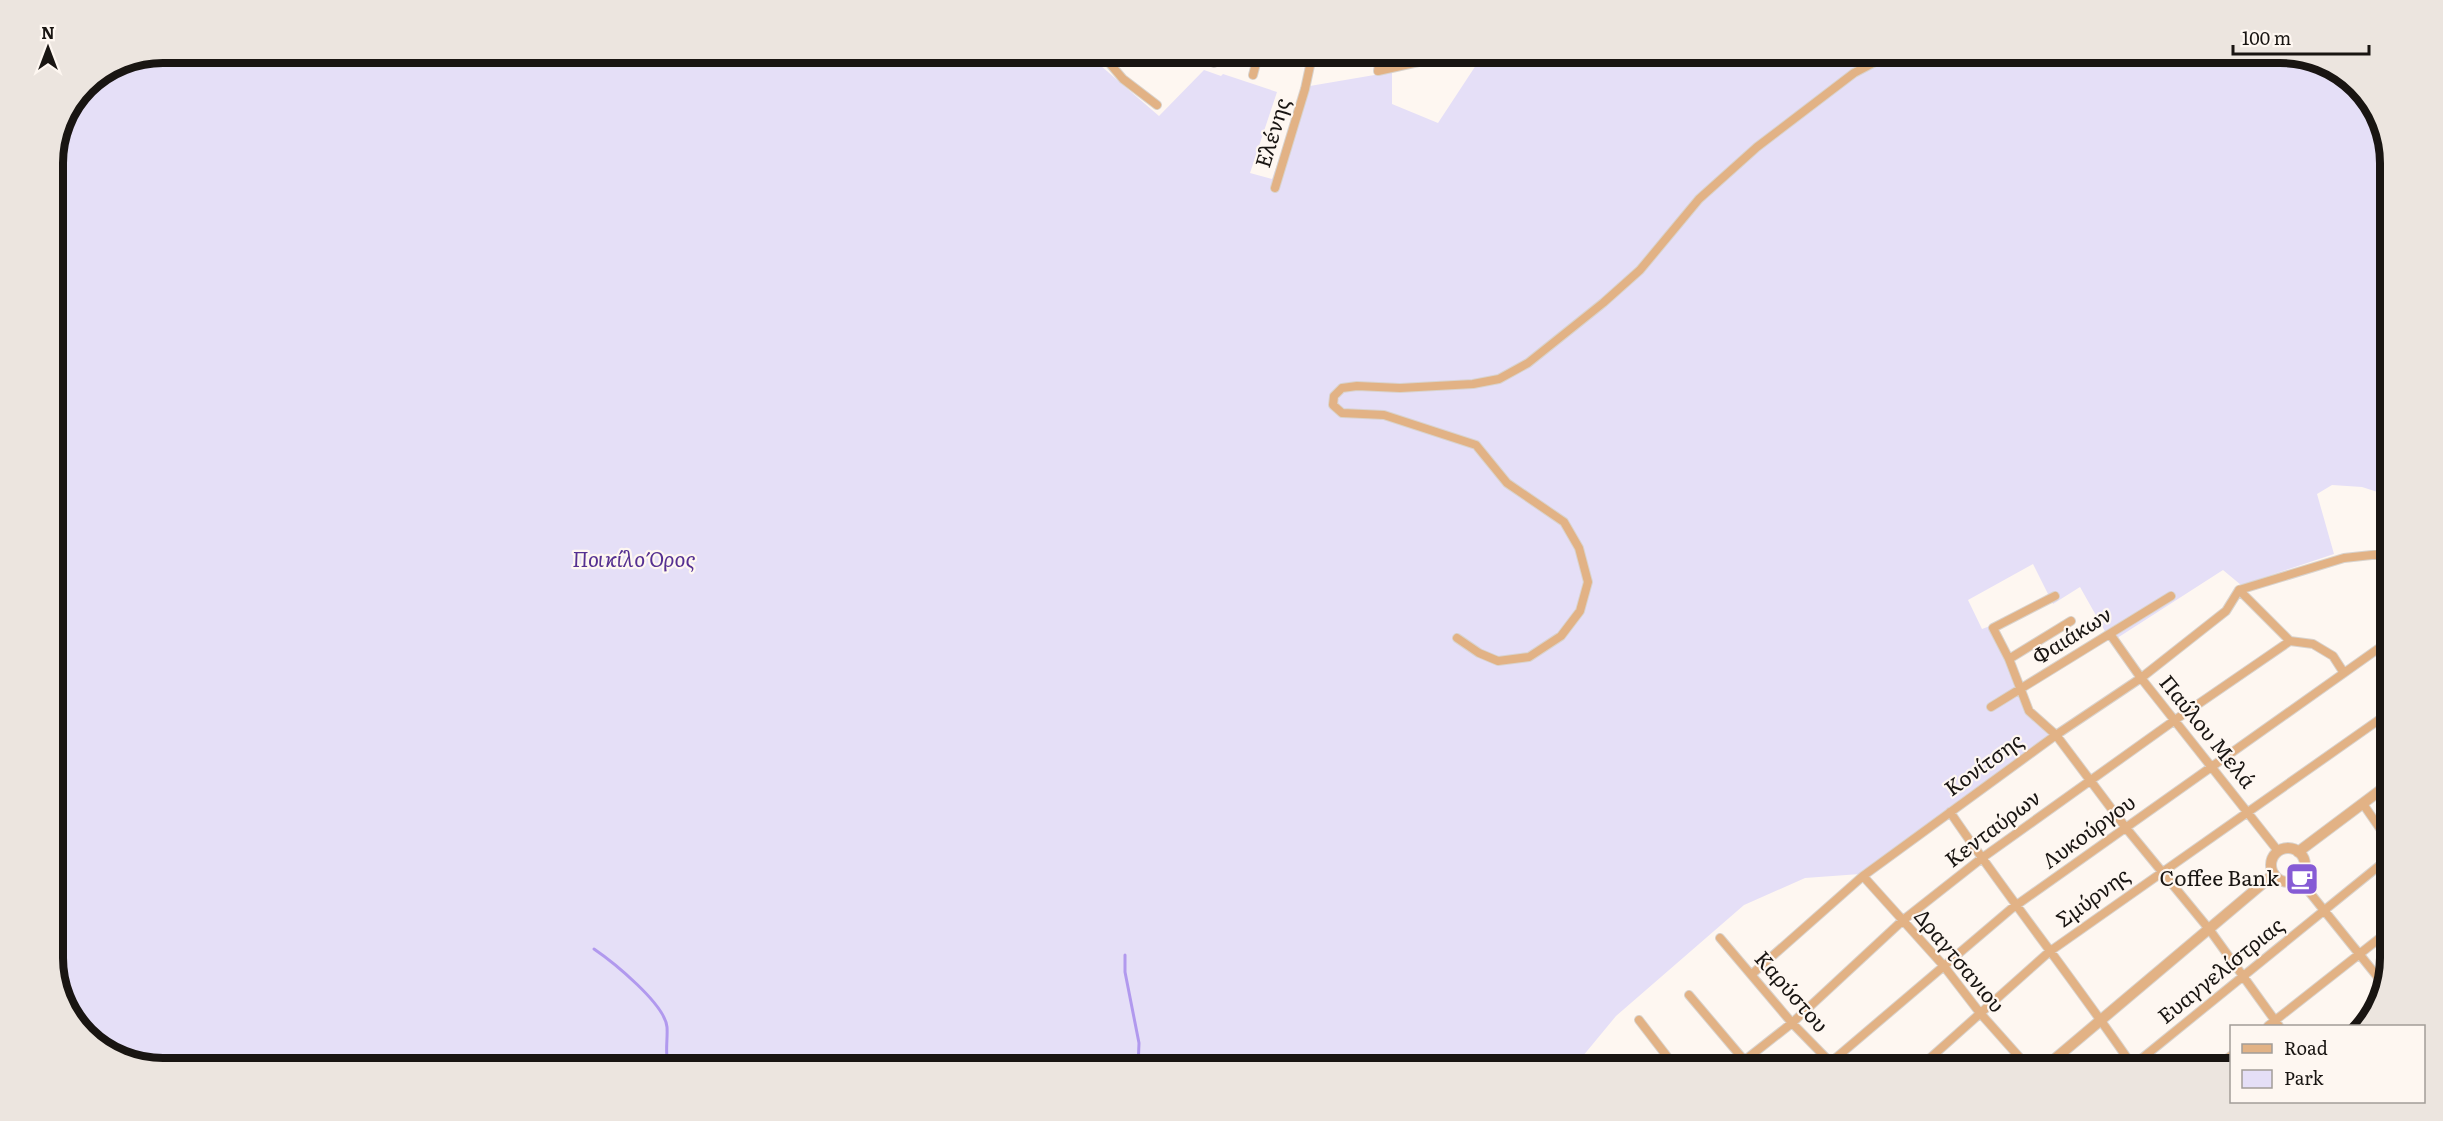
<svg xmlns="http://www.w3.org/2000/svg" width="2443" height="1121" font-family="Literata,serif">
	<style>
		.green { fill: #e5dff7 }
		.lines { fill: none; stroke-linecap: round; stroke-linejoin: round }
		.stream { stroke: #b199ee; stroke-width: 3 }
		.minor-casing { stroke: #d9d3cd; stroke-width: 10 }
		.tertiary-casing { stroke: #d9d3cd; stroke-width: 12 }
		.minor { stroke: #e2b285; stroke-width: 8 }
		.tertiary { stroke: #e2b285; stroke-width: 10 }
		.labels { text-anchor: middle; stroke-width: 4.5; stroke-linejoin: round; paint-order: stroke }
		.street-label { font-size: 21px; fill: #191512; stroke: #fef7f1 }
		.park-label { font-size: 21px; font-style: italic; fill: #553091; stroke: #fef7f1 }
		.poi-label { font-size: 21px; fill: #191512; stroke: #fef7f1; text-anchor: end }
		.rim { fill: none; stroke: #191512; stroke-width: 8 }
	</style>
	<rect width="100%" height="100%" fill="#fef7f1"/>
	<path class="green" d="M 163,52 L 1086,53 L 1159,116 L 1204,70 L 1221,76 L 1223,74 L 1277,92 L 1250,173 L 1272,179 L 1304,87 L 1392,72 L 1392,104 L 1438,123 L 1484,53 L 2280,53 L 2323,61 L 2372,101 L 2390,156 L 2390,496 L 2362,487 L 2332,485 L 2317,494 L 2334,554 L 2241,585 L 2223,570 L 2111,642 L 2080,587 L 2053,604 L 2033,564 L 1968,600 L 1982,629 L 1990,626 L 2007,661 L 2026,713 L 2051,735 L 1860,874 L 1805,878 L 1744,905 L 1616,1016 L 1573,1068 L 163,1068 L 120,1060 L 75,1025 L 53,966 L 53,156 L 85,84 L 121,61 Z"/>
	<g class="lines">
		<path class="stream" d="M 594,949 C 613,962 665,1004 667,1027 C 668,1041 664,1054 670,1068
			M 1125,955 L 1125,972 L 1139,1043 L 1138,1068"/>
		<g class="minor-casing">
			<path id="minor" d="M 1100,52 L 1123,79 L 1157,105
				M 1381,52 L 1378,71 L 1432,59 L 1433,52
				M 1214,63 L 1217,52
				M 1253,75 L 1259,52
				M 1275,188 L 1305,89 L 1313,52
				M 2381,552 L 2382,646
				M 2239,590 L 2344,558 L 2390,553
				M 2239,590 L 2290,641 L 2313,644 L 2333,656 L 2344,673
				M 2055,596 L 1993,628 L 2009,659 L 2029,711 L 2056,735 L 2126,828 L 2209,929 L 2279,1026
				M 2110,634 L 2141,678 L 2278,851
				M 1457,638 L 1479,653 L 1498,661 L 1529,657 L 1561,636 L 1580,611 L 1588,582 L 1579,548 L 1564,522 L 1507,483 L 1476,445 L 1384,415 L 1342,413 L 1333,405 L 1334,396 L 1342,388 L 1357,386 L 1400,388 L 1473,384 L 1499,379 L 1528,363 L 1603,303 L 1640,270 L 1699,199 L 1757,147 L 1854,73 L 1894,52
				M 2009,659 L 2071,621
				M 1991,707 L 2171,596
				M 2363,804 L 2390,843
				M 1950,812 C 2009,899 2075,981 2134,1068
				M 1863,876 L 1943,965 L 1980,1013 L 2029,1068
				M 2298,878 L 2385,986
				M 1720,938 L 1792,1023 L 1836,1068
				M 1752,974 L 1863,876 L 2056,735 L 2141,678 L 2226,611 L 2239,590
				M 1689,995 L 1744,1060
				M 1639,1020 L 1676,1068
				M 2268,1026 L 2390,930
				M 2355,1026 L 2369,1016
				M 1735,1068 L 1792,1023 L 1902,921 L 1982,858 L 2175,720 L 2290,641
				M 1824,1068 L 2011,909 L 2382,646 L 2390,645
				M 1919,1068 L 2049,952 L 2390,712
				M 2130,1068 L 2390,857
				M 2214,1068 L 2232,1055"/>
		</g>
		<g class="tertiary-casing">
			<path id="tertiary" d="M2271 865a17 17 0 1 1 34 0a17 17 0 1 1-34 0Z
				M 2298,852 L 2390,783
				M 2044,1068 L 2274,874"/>
		</g>
		<use href="#minor" class="minor"/>
		<use href="#tertiary" class="tertiary"/>
	</g>
	<defs>
		<g id="cafe-square" transform="scale(1.725)"><rect x="-9" y="-9" width="18" height="18" rx="4" fill="#865bd5" stroke="#fef7f1"/><path d="M-5.5-4.5H6V0H3Q3 3.5 0 3.5H-2.5Q-5.5 3.5-5.5 0ZM3-3.2v2h1.7v-2ZM-6 4.5H4V6H-6Z" fill="#fff"/></g>
	</defs>
	<g fill-rule="evenodd">
		<use href="#cafe-square" x="2302" y="879"/>
	</g>
	<g class="labels">
		<g class="street-label">
			<text transform="translate(1273 133) rotate(-73)" y="7">Ελένης</text>
			<text transform="translate(2072 636) rotate(-32)" y="7">Φαιάκων</text>
			<text transform="translate(2207 732) rotate(51)" y="7">Παύλου Μελά</text>
			<text transform="translate(1984 765) rotate(-36)" y="7">Κονίτσης</text>
			<text transform="translate(1993 829) rotate(-37)" y="7">Κενταύρων</text>
			<text transform="translate(2089 832) rotate(-36)" y="7">Λυκούργου</text>
			<text transform="translate(2093 898) rotate(-36)" y="7">Σμύρνης</text>
			<text transform="translate(1959 961) rotate(50)" y="7">Δραγτσανιου</text>
			<text transform="translate(2221 971) rotate(-39)" y="7">Ευαγγελίστριας</text>
			<text transform="translate(1791 992) rotate(49)" y="7">Καρύστου</text>
		</g>
		<g class="park-label">
			<text x="634" y="567">Ποικίλο Όρος</text>
		</g>
		<g class="poi-label">
			<text x="2279" y="886">Coffee Bank</text>
		</g>
	</g>
	<path d="M0 0H2443V1121H0ZM163 63H2280A100 100 0 0 1 2380 163V958A100 100 0 0 1 2280 1058H163A100 100 0 0 1 63 958V163A100 100 0 0 1 163 63Z" fill="#ece5df" fill-rule="evenodd"/>
	<path class="rim" d="M163 63H2280A100 100 0 0 1 2380 163V958A100 100 0 0 1 2280 1058H163A100 100 0 0 1 63 958V163A100 100 0 0 1 163 63Z"/>
	<rect x="2230" y="1025" width="195" height="78" fill="#fef7f1" stroke="#a29d98" stroke-width="1.5"/>
	<rect x="2242" y="1044" width="30" height="9" fill="#e2b285" stroke="#a29d98" stroke-width="1.5"/>
	<text x="2284" y="1055" font-size="18" fill="#191512">Road</text>
	<rect x="2242" y="1070" width="30" height="18" fill="#e5dff7" stroke="#a29d98" stroke-width="1.5"/>
	<text x="2284" y="1085" font-size="18" fill="#191512">Park</text>
	<g transform="translate(48 48)" stroke="#fef7f1" stroke-width="4.5" paint-order="stroke">
	<path d="M0-4.5L10 22L0 15L-10 22Z" fill="#191512"/>
	<text y="-9" font-size="16" font-weight="bold" text-anchor="middle" fill="#191512">N</text>
	</g>
	<path d="M2233 45v9h136v-9" fill="none" stroke="#191512" stroke-width="3"/>
	<text x="2242" y="45" font-size="18" fill="#191512" stroke="#fef7f1" stroke-width="4.5" paint-order="stroke">100 m</text>
</svg>
